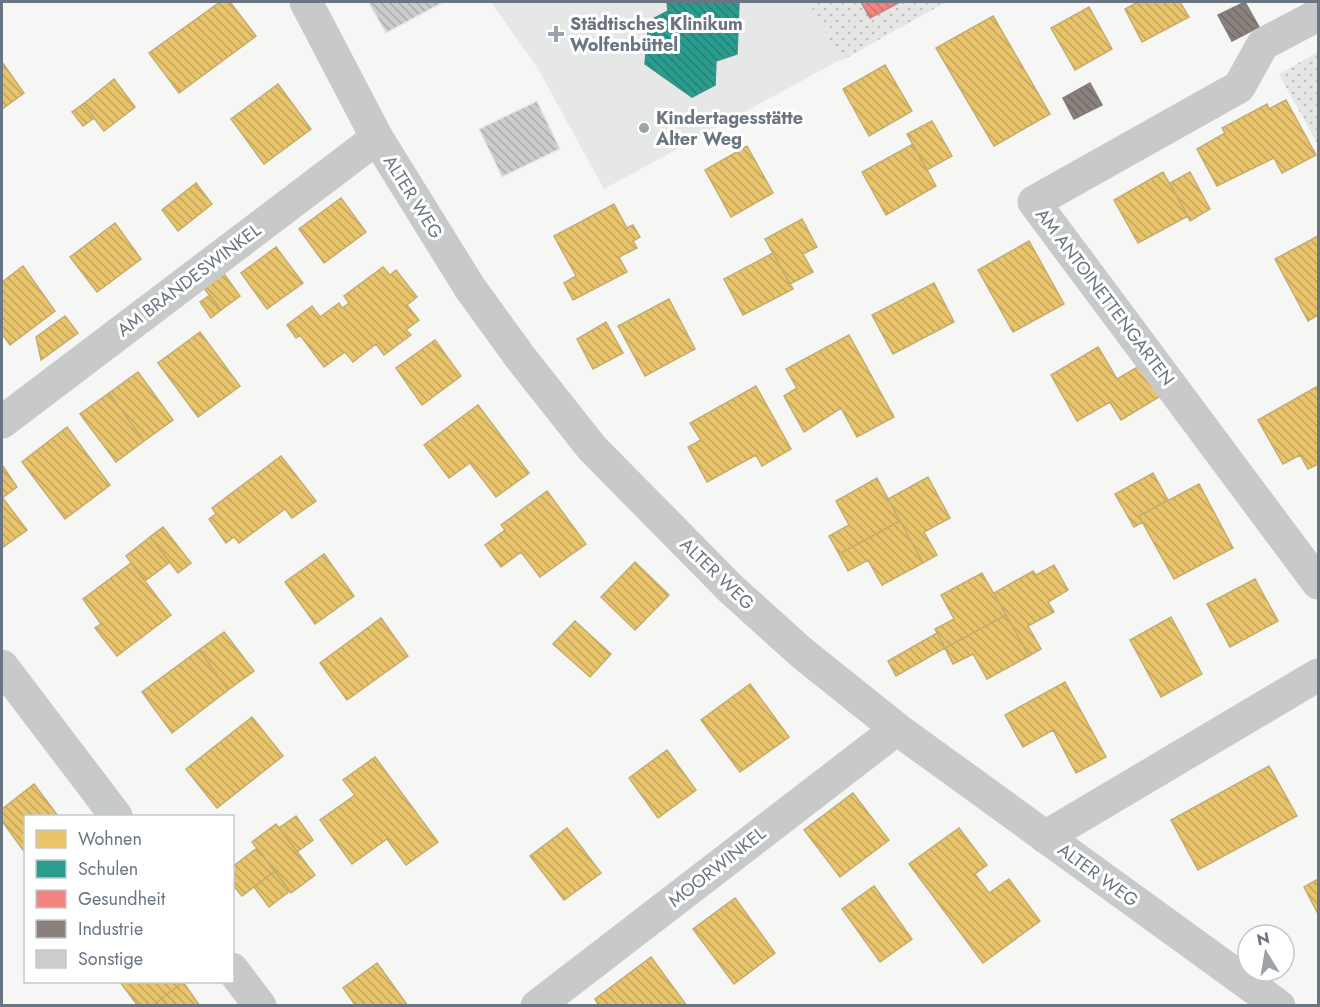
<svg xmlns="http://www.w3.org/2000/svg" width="1320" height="1007" font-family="Jost,sans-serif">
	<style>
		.built { fill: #e6e8e7 }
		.grass { fill: url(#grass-dots) }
		.homes { fill: url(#homes-back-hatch); stroke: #c3ad71; stroke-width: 1.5 }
		.schools { fill: url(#schools-back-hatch); stroke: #3d918b; stroke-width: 1.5 }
		.health { fill: url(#health-back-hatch); stroke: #c98082; stroke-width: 1.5 }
		.industry { fill: url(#industry-back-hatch); stroke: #807e7e; stroke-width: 1.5 }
		.building { fill: url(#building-back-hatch); stroke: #e6e6e4; stroke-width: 1.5 }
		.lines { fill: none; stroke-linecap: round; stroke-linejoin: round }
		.street { stroke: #c8caca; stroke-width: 33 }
		.poi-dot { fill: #9aa3aa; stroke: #fff; stroke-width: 2 }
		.labels { text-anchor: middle; stroke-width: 6; stroke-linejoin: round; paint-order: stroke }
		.poi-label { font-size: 18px; font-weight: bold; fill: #697682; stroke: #fff; text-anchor: start }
		.street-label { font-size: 18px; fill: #697682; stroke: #fff }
	</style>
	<defs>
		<pattern id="grass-dots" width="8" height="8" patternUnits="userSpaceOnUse" patternTransform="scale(1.5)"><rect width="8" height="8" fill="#e4e7e3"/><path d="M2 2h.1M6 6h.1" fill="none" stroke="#bdc0bd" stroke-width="1.8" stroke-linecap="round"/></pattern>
		<pattern id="homes-back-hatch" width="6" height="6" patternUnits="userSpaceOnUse" patternTransform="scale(1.5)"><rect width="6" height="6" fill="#e9c46a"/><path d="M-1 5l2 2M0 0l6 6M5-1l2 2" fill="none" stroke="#c1a45d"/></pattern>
		<pattern id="schools-back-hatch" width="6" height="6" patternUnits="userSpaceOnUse" patternTransform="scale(1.5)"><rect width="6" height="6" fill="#2a9d8f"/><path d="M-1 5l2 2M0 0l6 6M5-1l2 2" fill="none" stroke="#287e75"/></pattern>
		<pattern id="health-back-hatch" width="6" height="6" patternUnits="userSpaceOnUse" patternTransform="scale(1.5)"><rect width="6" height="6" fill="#f28482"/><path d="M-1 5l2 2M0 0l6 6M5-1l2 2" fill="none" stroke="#c87170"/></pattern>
		<pattern id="industry-back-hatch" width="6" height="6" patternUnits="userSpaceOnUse" patternTransform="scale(1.5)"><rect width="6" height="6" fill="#8a817c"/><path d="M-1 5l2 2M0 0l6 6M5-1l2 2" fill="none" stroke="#706a67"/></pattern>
		<pattern id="building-back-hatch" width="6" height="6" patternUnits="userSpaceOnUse" patternTransform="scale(1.5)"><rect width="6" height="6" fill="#cbcdcd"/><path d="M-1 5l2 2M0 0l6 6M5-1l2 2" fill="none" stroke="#a9abac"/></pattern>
	</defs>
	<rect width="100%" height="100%" fill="#f6f6f5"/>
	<path class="built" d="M 491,2 L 946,2 L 604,189 L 537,67 Z"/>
	<path class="grass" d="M 809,2 L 946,2 L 841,61 Z
		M 1318,52 L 1318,145 L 1279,74 Z"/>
	<path class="homes" d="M 220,2 L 230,2 L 256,36 L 179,93 L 149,53 Z
		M 1138,2 L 1180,2 L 1189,17 L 1142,42 L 1125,9 Z
		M 1089,7 L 1112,49 L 1075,70 L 1051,28 Z
		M 993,16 L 1050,114 L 994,146 L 936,48 Z
		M 2,62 L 24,93 L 2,109 Z
		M 885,65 L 912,111 L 869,136 L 843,89 Z
		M 114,79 L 135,107 L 104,131 L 83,104 Z
		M 278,84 L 311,129 L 264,164 L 231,119 Z
		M 1286,100 L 1316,155 L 1282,173 L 1274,158 L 1217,186 L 1197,149 L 1225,133 L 1222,128 L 1267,104 L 1269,109 Z
		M 83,104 L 94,118 L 83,126 L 72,112 Z
		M 932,121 L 952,156 L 927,170 L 907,134 Z
		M 913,144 L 936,186 L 886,215 L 862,172 Z
		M 747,146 L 773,193 L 731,217 L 705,170 Z
		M 1163,172 L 1188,216 L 1138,243 L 1114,200 Z
		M 1190,172 L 1210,209 L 1190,221 L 1170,183 Z
		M 196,183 L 212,204 L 178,231 L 162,210 Z
		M 341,198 L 366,232 L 324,263 L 299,229 Z
		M 614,204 L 627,228 L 633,225 L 640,237 L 633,241 L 637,248 L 619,257 L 627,272 L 573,300 L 564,283 L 576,276 L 554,236 Z
		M 802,219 L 817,247 L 803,254 L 813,272 L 790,284 L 765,239 Z
		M 115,223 L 141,259 L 97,292 L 70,257 Z
		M 1318,236 L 1318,315 L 1308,321 L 1275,259 Z
		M 1029,241 L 1064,304 L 1013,332 L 978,270 Z
		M 276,247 L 303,283 L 267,309 L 241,273 Z
		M 773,253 L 793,289 L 743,315 L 724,279 Z
		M 23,266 L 55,311 L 10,345 L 2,334 L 2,282 Z
		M 383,267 L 390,275 L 396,270 L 417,297 L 407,305 L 419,320 L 406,330 L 411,335 L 384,355 L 376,344 L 353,362 L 345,352 L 324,367 L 300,335 L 296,338 L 287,325 L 312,306 L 320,317 L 339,303 L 342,308 L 349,303 L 344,296 Z
		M 222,271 L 240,296 L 221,310 L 202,286 Z
		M 934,283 L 954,322 L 893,354 L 872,315 Z
		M 210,295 L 221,310 L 211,318 L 200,302 Z
		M 669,299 L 695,349 L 645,376 L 618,326 Z
		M 65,316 L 78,333 L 41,360 L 36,337 Z
		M 606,322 L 623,353 L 593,369 L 577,339 Z
		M 200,332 L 240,386 L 198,417 L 158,363 Z
		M 849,335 L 894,417 L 857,437 L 841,408 L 804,432 L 784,396 L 797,388 L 786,369 Z
		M 435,340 L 461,376 L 422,405 L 396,368 Z
		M 1098,347 L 1117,379 L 1141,365 L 1159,397 L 1121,420 L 1110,402 L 1077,421 L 1051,375 Z
		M 138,372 L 173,420 L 144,441 L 109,393 Z
		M 756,386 L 791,449 L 762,466 L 756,455 L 707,482 L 688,447 L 701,440 L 690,423 Z
		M 1318,386 L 1318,464 L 1308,469 L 1300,455 L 1283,464 L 1258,420 Z
		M 109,393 L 144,441 L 116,462 L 80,414 Z
		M 478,405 L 529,473 L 496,497 L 470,463 L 449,478 L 424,445 Z
		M 67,427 L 110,485 L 65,519 L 22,462 Z
		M 281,456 L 316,501 L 292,518 L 285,509 L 239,543 L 234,537 L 226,543 L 209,519 L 216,514 L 212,508 Z
		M 2,465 L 17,487 L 2,498 Z
		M 1153,473 L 1168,500 L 1139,516 L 1143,522 L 1134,527 L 1115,494 Z
		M 928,477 L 950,518 L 924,532 L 937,555 L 923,563 L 888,499 Z
		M 877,478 L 900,521 L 839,554 L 829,536 L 849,525 L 836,501 Z
		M 1199,484 L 1233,548 L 1174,579 L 1139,516 Z
		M 547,491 L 586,544 L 540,577 L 521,552 L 501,567 L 485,545 L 505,530 L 501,525 Z
		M 2,497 L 27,530 L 2,548 Z
		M 900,521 L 923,563 L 882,585 L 868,560 L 848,571 L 839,554 Z
		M 163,527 L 191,563 L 178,573 L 150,537 Z
		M 150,537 L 170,562 L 145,581 L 126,556 Z
		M 324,554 L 354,596 L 315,624 L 285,582 Z
		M 635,562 L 669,595 L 635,630 L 601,597 Z
		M 131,563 L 171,615 L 117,656 L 95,628 L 101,624 L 83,599 Z
		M 1054,565 L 1068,590 L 1048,602 L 1054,612 L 1028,626 L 1041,649 L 1029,656 L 994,593 L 1033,571 L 1036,575 Z
		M 982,573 L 1006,615 L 945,648 L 935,629 L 954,619 L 941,595 Z
		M 1255,579 L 1278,621 L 1230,647 L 1207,604 Z
		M 1006,615 L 1029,656 L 987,679 L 973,654 L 953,664 L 945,648 Z
		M 1171,617 L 1202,674 L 1161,697 L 1130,640 Z
		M 381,618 L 408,656 L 347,700 L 320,663 Z
		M 575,621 L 611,654 L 590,677 L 553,644 Z
		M 224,632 L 254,671 L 228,690 L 199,650 Z
		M 937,633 L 945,648 L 896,676 L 888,661 Z
		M 199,650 L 228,690 L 172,733 L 142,692 Z
		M 1065,682 L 1106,757 L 1076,773 L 1053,730 L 1023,747 L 1005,715 Z
		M 750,684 L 789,737 L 740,772 L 701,720 Z
		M 252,717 L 283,756 L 217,808 L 186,769 Z
		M 667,750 L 696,790 L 658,818 L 629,778 Z
		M 375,757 L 438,842 L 406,865 L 387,839 L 352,864 L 320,820 L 355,795 L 343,780 Z
		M 1269,766 L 1297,816 L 1198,870 L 1171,820 Z
		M 34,784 L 58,816 L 26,816 L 26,848 L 23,850 L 2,821 L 2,809 Z
		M 853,793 L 889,840 L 840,877 L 804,830 Z
		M 296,816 L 313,840 L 297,852 L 279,828 Z
		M 276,824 L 315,875 L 291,893 L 252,842 Z
		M 567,828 L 601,873 L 564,900 L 530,856 Z
		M 959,828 L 987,865 L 975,874 L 989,893 L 1009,879 L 1040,921 L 983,963 L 909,864 Z
		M 257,848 L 275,871 L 242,896 L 232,884 L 232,867 Z
		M 275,871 L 290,891 L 269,907 L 254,887 Z
		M 1318,879 L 1318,914 L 1304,887 Z
		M 874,886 L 912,939 L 880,962 L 842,909 Z
		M 735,898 L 775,953 L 734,984 L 693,929 Z
		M 651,957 L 687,1006 L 599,1006 L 595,999 Z
		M 377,963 L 408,1006 L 356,1006 L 343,988 Z
		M 120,982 L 183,982 L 152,1006 L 138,1006 Z
		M 183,982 L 200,1006 L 152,1006 Z"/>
	<path class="schools" d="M 667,2 L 739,2 L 737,54 L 716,61 L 715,85 L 692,97 L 645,64 L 649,21 L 668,11 Z"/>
	<path class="health" d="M 861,2 L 900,2 L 870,18 Z"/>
	<path class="industry" d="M 1245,2 L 1259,27 L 1232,41 L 1218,15 Z
		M 1090,83 L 1102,105 L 1074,119 L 1063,98 Z"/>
	<path class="building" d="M 368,2 L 444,2 L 386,33 Z
		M 537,101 L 560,149 L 502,177 L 479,129 Z"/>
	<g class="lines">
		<path class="street" d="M 306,2 L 377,138 L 470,288 L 520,357 L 592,448 L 731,589 L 802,653 L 897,729 L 1279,1006
			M 1318,15 L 1263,44 L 1239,87 L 1034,202 L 1318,583
			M 2,422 L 377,138
			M 2,666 L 116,816
			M 1045,837 L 1318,675
			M 232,969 L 260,1006
			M 537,1006 L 897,729"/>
	</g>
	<g class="poi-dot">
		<path d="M553 25h6v6h6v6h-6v6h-6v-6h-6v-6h6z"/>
		<circle cx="644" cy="128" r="6"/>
	</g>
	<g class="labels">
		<g class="poi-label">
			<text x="570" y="30">Städtisches Klinikum<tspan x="570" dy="21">Wolfenbüttel</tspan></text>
			<text x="656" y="124">Kindertagesstätte<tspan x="656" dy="21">Alter Weg</tspan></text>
		</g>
		<g class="street-label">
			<text transform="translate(413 197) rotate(58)" y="6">ALTER WEG</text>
			<text transform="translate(189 280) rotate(-37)" y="6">AM BRANDESWINKEL</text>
			<text transform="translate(1105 297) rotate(53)" y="6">AM ANTOINETTENGARTEN</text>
			<text transform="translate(717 574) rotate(44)" y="6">ALTER WEG</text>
			<text transform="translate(717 867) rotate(-38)" y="6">MOORWINKEL</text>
			<text transform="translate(1098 875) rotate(36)" y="6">ALTER WEG</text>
		</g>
	</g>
	<rect width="1320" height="1007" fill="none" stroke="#697682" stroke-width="6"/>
	<rect x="24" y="815" width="210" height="168" fill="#ffffff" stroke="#c3c8cd" stroke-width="1.5"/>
	<rect x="36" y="830" width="30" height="18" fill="#e9c46a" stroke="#c3c8cd" stroke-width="1.5"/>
	<text x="78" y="845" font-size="18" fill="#697682">Wohnen</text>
	<rect x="36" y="860" width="30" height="18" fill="#2a9d8f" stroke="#c3c8cd" stroke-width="1.5"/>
	<text x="78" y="875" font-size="18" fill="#697682">Schulen</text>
	<rect x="36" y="890" width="30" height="18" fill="#f28482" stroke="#c3c8cd" stroke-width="1.5"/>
	<text x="78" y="905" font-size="18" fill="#697682">Gesundheit</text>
	<rect x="36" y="920" width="30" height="18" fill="#8a817c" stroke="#c3c8cd" stroke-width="1.5"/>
	<text x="78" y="935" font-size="18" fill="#697682">Industrie</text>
	<rect x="36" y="950" width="30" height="18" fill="#cbcdcd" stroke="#c3c8cd" stroke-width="1.5"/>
	<text x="78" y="965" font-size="18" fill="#697682">Sonstige</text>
	<g transform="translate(1266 953) rotate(349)"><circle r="28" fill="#ffffff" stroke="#c3c8cd" stroke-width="1.5"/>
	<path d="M0-4.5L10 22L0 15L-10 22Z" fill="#9aa3aa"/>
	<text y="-9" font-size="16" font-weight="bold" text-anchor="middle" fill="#697682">N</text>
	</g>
</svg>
